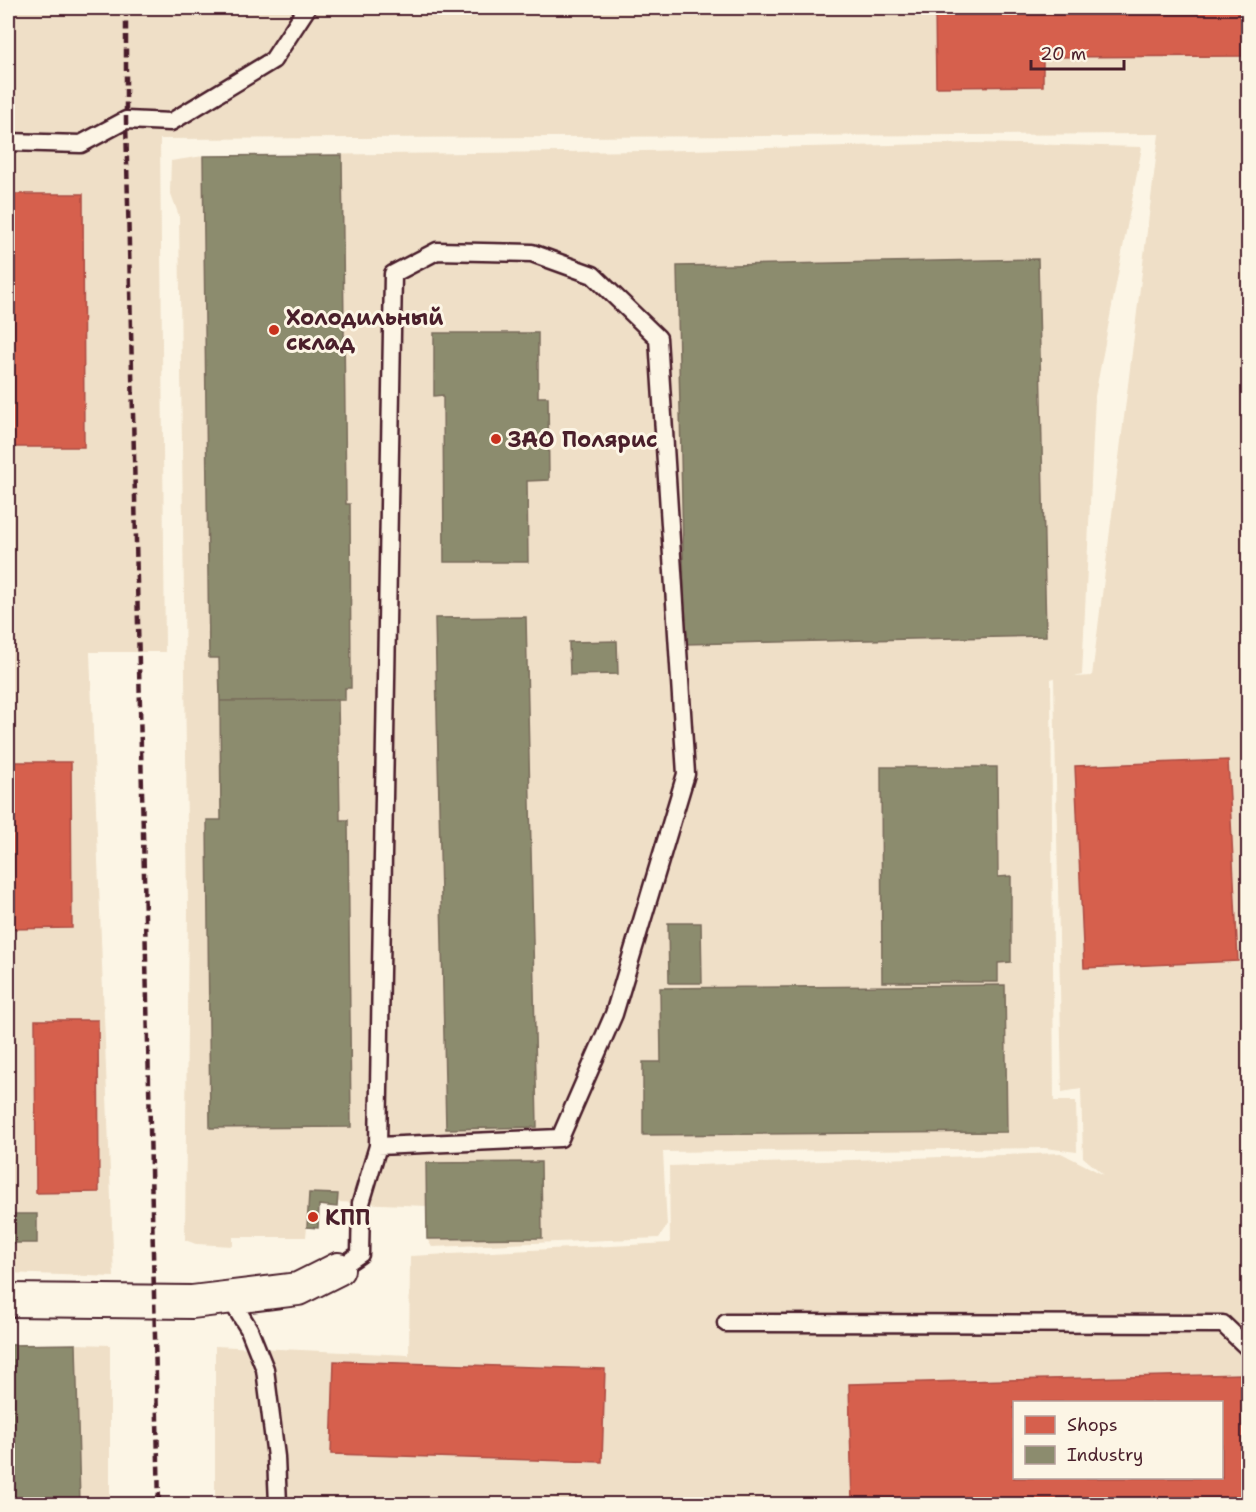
<svg xmlns="http://www.w3.org/2000/svg" width="1256" height="1512" font-family="'Shantell Sans',sans-serif">
	<style>
		.built { fill: #efdfc7; fill-rule: evenodd }
		.shops { fill: #d6604d; stroke: #ac4c43; stroke-width: 1.5; fill-rule: evenodd }
		.industry { fill: #8c8c6e; stroke: #786b5a; stroke-width: 1.5 }
		.lines { fill: none; stroke-linecap: round; stroke-linejoin: round }
		.service-casing { stroke: #4a1f2b; stroke-width: 21 }
		.minor-casing { stroke: #4a1f2b; stroke-width: 36 }
		.service { stroke: #fcf5e5; stroke-width: 16 }
		.minor { stroke: #fcf5e5; stroke-width: 32 }
		.rail { stroke: #4a1f2b; stroke-width: 4.5; stroke-dasharray: 9 4.5; stroke-linecap: butt }
		.poi-dot { fill: #c8321e; stroke: #fcf5e5; stroke-width: 2 }
		.labels { text-anchor: middle; stroke-width: 6; stroke-linejoin: round; paint-order: stroke }
		.poi-label { font-size: 22px; font-weight: bold; fill: #4a1f2b; stroke: #fcf5e5; text-anchor: start }
	</style>
	<rect width="100%" height="100%" fill="#fcf5e5"/>
	<filter id="ink" filterUnits="userSpaceOnUse"><feTurbulence type="fractalNoise" baseFrequency=".0167" numOctaves="2"/><feDisplacementMap in="SourceGraphic" scale="12" xChannelSelector="R" yChannelSelector="G"/><feConvolveMatrix kernelMatrix="1 2 1 2 8 2 1 2 1" color-interpolation-filters="sRGB"/></filter>
	<g filter="url(#ink)">
		<path class="built" d="M 8,8 L 1248,8 L 1248,1504 L 215,1504 L 215,1346 L 409,1355 L 410,1256 L 670,1243 L 669,1166 L 1061,1153 L 1104,1175 L 1083,1157 L 1081,1089 L 1062,1092 L 1054,678 L 1051,679 L 1054,1101 L 1076,1101 L 1077,1152 L 1045,1148 L 663,1152 L 667,1226 L 659,1238 L 432,1247 L 427,1239 L 426,1206 L 337,1202 L 337,1207 L 319,1206 L 318,1228 L 307,1227 L 306,1237 L 233,1237 L 233,1246 L 196,1244 L 185,1240 L 188,907 L 179,216 L 170,191 L 171,161 L 203,156 L 646,151 L 975,143 L 1142,147 L 1095,396 L 1082,675 L 1074,677 L 1092,676 L 1159,134 L 160,139 L 165,652 L 90,652 L 114,1277 L 8,1273 ZM 1014,1402 L 1222,1402 L 1222,1478 L 1014,1478 Z
			M 76,1344 L 110,1345 L 110,1504 L 8,1504 L 8,1345 Z"/>
		<path class="shops" d="M 935,8 L 1248,8 L 1248,56 L 1043,57 L 1043,86 L 936,87 Z
			M 8,194 L 83,194 L 84,447 L 8,447 Z
			M 1228,760 L 1238,961 L 1084,968 L 1075,766 Z
			M 8,762 L 71,762 L 72,928 L 8,929 Z
			M 35,1020 L 98,1020 L 99,1192 L 36,1193 Z
			M 334,1361 L 605,1369 L 602,1462 L 331,1454 Z
			M 1242,1374 L 1245,1504 L 852,1504 L 849,1384 ZM 1014,1402 L 1222,1402 L 1222,1478 L 1014,1478 Z"/>
		<path class="industry" d="M 342,155 L 346,504 L 350,504 L 351,688 L 345,688 L 345,700 L 220,701 L 219,658 L 209,658 L 203,156 Z
			M 1038,259 L 1046,636 L 685,644 L 677,266 Z
			M 434,333 L 538,333 L 538,397 L 548,397 L 549,480 L 527,481 L 528,562 L 444,562 L 443,395 L 434,396 Z
			M 526,617 L 537,1127 L 446,1129 L 435,618 Z
			M 617,641 L 618,674 L 570,675 L 569,642 Z
			M 338,700 L 340,820 L 348,820 L 351,1127 L 210,1128 L 207,820 L 221,820 L 220,701 Z
			M 881,767 L 997,767 L 998,877 L 1011,876 L 1011,962 L 998,963 L 998,982 L 882,982 Z
			M 668,923 L 701,923 L 702,983 L 669,983 Z
			M 1005,985 L 1007,1132 L 643,1135 L 643,1062 L 661,1062 L 660,988 Z
			M 541,1162 L 542,1238 L 427,1239 L 426,1163 Z
			M 309,1193 L 338,1194 L 337,1207 L 319,1205 L 318,1228 L 307,1227 Z
			M 8,1214 L 37,1214 L 37,1243 L 8,1243 Z
			M 76,1344 L 80,1504 L 8,1504 L 8,1345 Z"/>
		<g class="lines">
			<g class="service-casing">
				<path id="service" d="M 8,142 L 81,144 L 126,120 L 171,122 L 273,60 L 307,8
					M 338,1269 L 360,1254 L 361,1203 L 378,1146 L 393,274 L 437,251 L 532,253 L 593,275 L 658,338 L 686,774 L 614,1014 L 560,1138 L 378,1146
					M 229,1297 L 249,1329 L 265,1369 L 276,1457 L 278,1504
					M 726,1323 L 1223,1324 L 1248,1348"/>
			</g>
			<g class="minor-casing">
				<path id="minor" d="M 8,1300 L 192,1302 L 298,1289 L 338,1269"/>
			</g>
			<use href="#service" class="service"/>
			<use href="#minor" class="minor"/>
			<path class="rail" d="M 126,8 L 126,120 L 159,1504"/>
		</g>
	</g>
	<g class="poi-dot">
		<circle cx="274" cy="330" r="6"/>
		<circle cx="496" cy="439" r="6"/>
		<circle cx="313" cy="1217" r="6"/>
	</g>
	<g class="labels">
		<g class="poi-label">
			<text x="286" y="325">Холодильный<tspan x="286" dy="25">склад</tspan></text>
			<text x="508" y="447">ЗАО Полярис</text>
			<text x="325" y="1225">КПП</text>
		</g>
	</g>
	<rect width="1256" height="1512" fill="none" stroke="#fcf5e5" stroke-width="30"/>
	<rect x="15" y="15" width="1226" height="1482" fill="none" stroke="#4a1f2b" stroke-width="2" filter="url(#ink)"/>
	<rect x="1013" y="1401" width="210" height="78" fill="#fcf5e5" stroke="#b59f9b" stroke-width="1.5"/>
	<rect x="1025" y="1416" width="30" height="18" fill="#d6604d" stroke="#b59f9b" stroke-width="1.5"/>
	<text x="1067" y="1431" font-size="18" fill="#4a1f2b">Shops</text>
	<rect x="1025" y="1446" width="30" height="18" fill="#8c8c6e" stroke="#b59f9b" stroke-width="1.5"/>
	<text x="1067" y="1461" font-size="18" fill="#4a1f2b">Industry</text>
	<path d="M1031 60v9h93v-9" fill="none" stroke="#4a1f2b" stroke-width="3"/>
	<text x="1040" y="60" font-size="18" fill="#4a1f2b" stroke="#fcf5e5" stroke-width="4.5" paint-order="stroke">20 m</text>
</svg>
